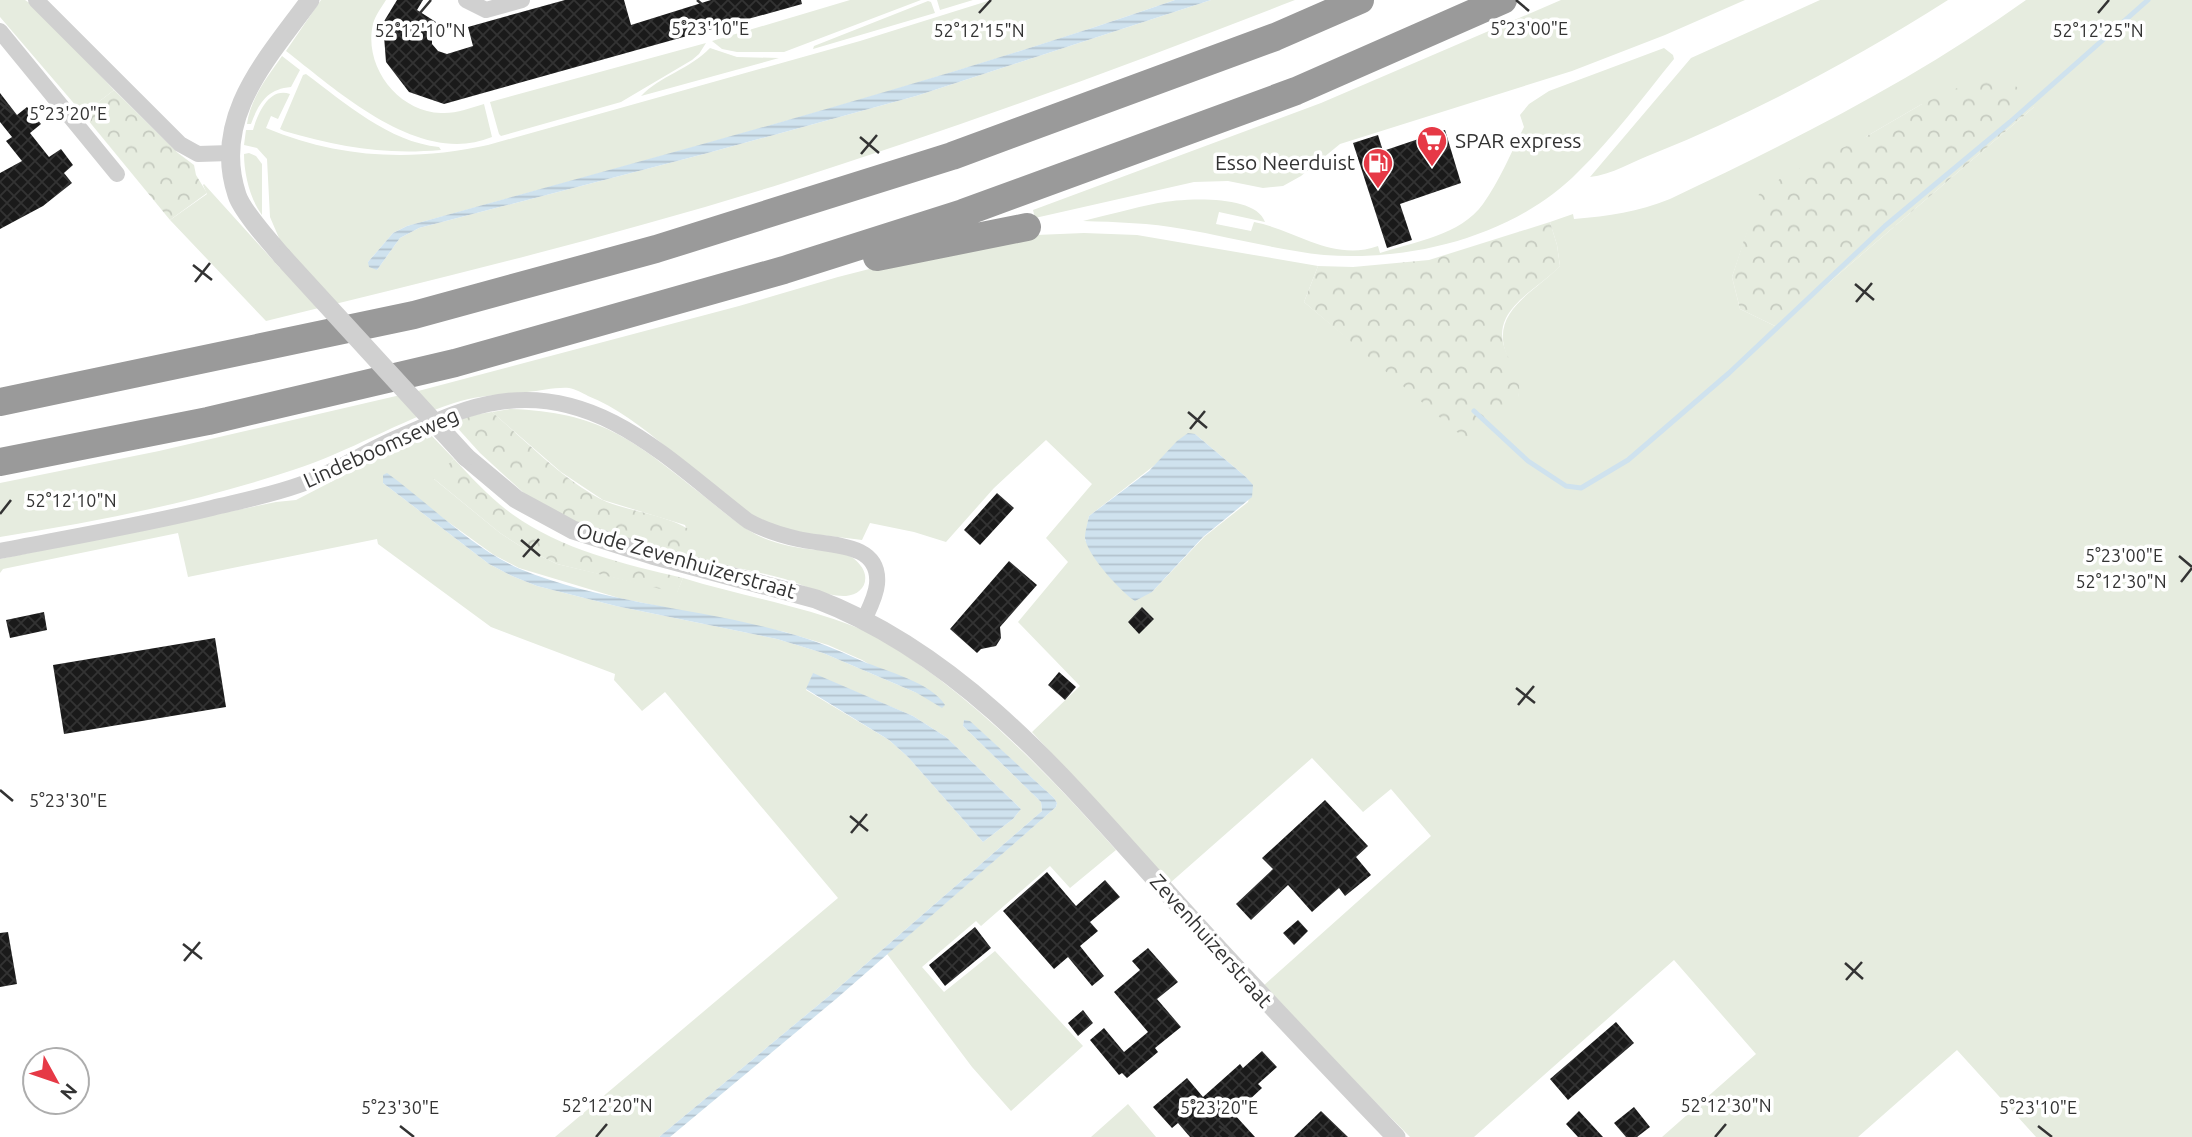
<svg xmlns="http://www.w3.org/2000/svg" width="2192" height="1137" font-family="Ubuntu,sans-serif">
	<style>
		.green { fill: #e6ecdf; fill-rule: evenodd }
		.forest { fill: url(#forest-crowns) }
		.water { fill: url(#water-rules) }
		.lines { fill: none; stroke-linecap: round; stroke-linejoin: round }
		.stream { stroke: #cfe2ee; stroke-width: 5 }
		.building { fill: url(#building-cross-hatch) }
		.minor { stroke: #d0d0d0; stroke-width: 16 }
		.tertiary { stroke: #d0d0d0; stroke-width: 19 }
		.motorway { stroke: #9a9a9a; stroke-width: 28 }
		.tertiary-bridge { stroke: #d0d0d0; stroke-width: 19 }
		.ticks { fill: none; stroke: #333; stroke-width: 2.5 }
		.labels { text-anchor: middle; stroke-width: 7; stroke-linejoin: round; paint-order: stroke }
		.poi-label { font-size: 21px; fill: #333; stroke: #fff; text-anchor: start }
		.street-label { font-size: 21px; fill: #333; stroke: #fff }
		.ticks-label { font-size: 18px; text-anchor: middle; fill: #333; stroke: #fff; stroke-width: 7; stroke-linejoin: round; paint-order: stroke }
	</style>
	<defs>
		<pattern id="forest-crowns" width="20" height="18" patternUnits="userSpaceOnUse" patternTransform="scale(1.75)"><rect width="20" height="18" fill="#e6ecdf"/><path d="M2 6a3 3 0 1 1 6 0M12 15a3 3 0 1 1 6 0" fill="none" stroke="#c6cbc0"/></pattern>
		<pattern id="water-rules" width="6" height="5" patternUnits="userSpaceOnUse" patternTransform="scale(1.75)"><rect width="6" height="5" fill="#cfe2ee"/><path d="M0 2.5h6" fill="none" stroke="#b2c2cd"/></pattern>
		<pattern id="building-cross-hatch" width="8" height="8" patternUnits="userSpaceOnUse" patternTransform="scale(1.75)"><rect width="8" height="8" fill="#1a1a1a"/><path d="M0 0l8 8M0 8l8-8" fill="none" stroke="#333"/></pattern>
	</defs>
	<rect width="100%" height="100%" fill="#fff"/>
	<path class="green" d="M 0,0 L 25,0 L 37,8 L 114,90 L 83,114 L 0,17 Z
		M 321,0 L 386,0 C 381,8 375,16 373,24 C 363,66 398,112 441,113 C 455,114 470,108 484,104 L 492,137 C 420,167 339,92 286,51 Z
		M 850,0 L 921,0 L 784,52 L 737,52 L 722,49 L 712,41 Z
		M 937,0 L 973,0 L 940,10 Z
		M 991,0 L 1175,0 C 923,87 664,155 407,226 L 393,233 L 368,262 L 377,270 L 400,238 L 419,228 L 704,154 L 916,96 L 1211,0 L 1295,0 C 1126,66 957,128 784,183 C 614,236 439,279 266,321 L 170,220 L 207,194 L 203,185 L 204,184 L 280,268 L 279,238 L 270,217 L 267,159 L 257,148 L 244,145 L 246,130 L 253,130 C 258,113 269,87 290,94 L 278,119 L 271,116 L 266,128 C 338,158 411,162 488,145 L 860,41 Z
		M 1561,0 L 1745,0 L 1665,35 L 1572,71 L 1340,144 L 1301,176 L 1283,186 L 1263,188 L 1228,181 L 1194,182 L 1035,218 L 1033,210 L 1321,103 Z
		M 1820,0 L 1948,0 C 1855,59 1756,112 1655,153 C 1634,161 1611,175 1590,177 L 1691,58 Z
		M 2026,0 L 2192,0 L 2192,1137 L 2036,1137 L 1957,1050 L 1858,1137 L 1662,1137 L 1756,1054 L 1674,960 L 1474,1137 L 1410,1137 L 1262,987 L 1431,836 L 1391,789 L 1363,812 L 1312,758 L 1170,883 L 1032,732 L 1080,686 L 1018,622 L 1068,562 L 1046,538 L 1092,484 L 1046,440 L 994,488 L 946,542 L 914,532 L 870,523 L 862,540 C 831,535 786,535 759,519 C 701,486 649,420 588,396 C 583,393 575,389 569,388 C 556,387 540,391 527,392 C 502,395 477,395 454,403 C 399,421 349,452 293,470 C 198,502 99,521 0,537 L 0,483 L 159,451 L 422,390 L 739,306 L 838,277 L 936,252 L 1036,235 L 1084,233 L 1137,235 L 1318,266 L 1304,302 L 1364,352 L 1518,397 C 1521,380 1513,371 1507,356 C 1489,311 1534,293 1560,266 L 1557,245 L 1550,222 L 1573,214 L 1574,219 C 1610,216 1637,212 1670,199 C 1793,141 1916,79 2026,0 ZM 1922,104 L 2034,107 L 1777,327 L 1740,309 L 1732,277 L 1752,218 L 1867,136 ZM 1195,434 L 1246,477 L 1252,485 L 1248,502 L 1204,537 L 1152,592 L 1114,582 L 1085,540 L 1089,516 Z
		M 928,1 L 931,2 L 935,13 L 813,49 L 814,46 Z
		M 706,43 L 699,54 L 692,60 L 621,102 L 501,136 L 499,134 L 490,102 Z
		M 710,48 L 737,57 L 779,58 L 641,96 C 660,76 690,69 710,48 Z
		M 1664,48 L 1673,55 L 1674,59 C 1643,97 1613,138 1578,172 C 1515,236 1411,262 1324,255 C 1277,250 1230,237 1183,229 C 1150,223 1117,222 1083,221 C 1108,215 1133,208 1158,203 C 1183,198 1256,194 1265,222 L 1219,212 L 1216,224 L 1251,231 L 1254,222 C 1296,230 1333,262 1378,246 L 1380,253 C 1414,242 1461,235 1483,204 C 1499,182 1512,151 1524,127 L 1520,115 L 1529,104 L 1549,91 Z
		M 282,56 L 300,70 L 291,87 C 268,89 259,102 251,124 L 247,124 C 250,99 268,76 282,56 Z
		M 306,74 C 345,103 389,142 439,147 L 441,150 C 383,155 339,147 284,131 L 280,129 L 303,75 Z
		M 249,153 L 256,156 L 262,164 L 262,215 C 250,199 244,174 244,154 Z
		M 510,409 C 600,412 632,439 700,493 C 718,507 735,523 755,534 C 773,544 797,548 817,550 C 829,551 842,551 853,558 C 858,562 864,568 865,575 C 867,587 858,595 846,596 C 826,597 804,585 785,579 C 756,571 726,566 697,559 L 685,525 L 603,500 L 561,472 L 492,412 Z
		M 428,432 L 454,459 L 434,479 L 500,533 L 520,546 L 557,564 L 677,592 L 683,578 C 741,596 801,605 858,628 C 887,640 913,660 939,679 C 1004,729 1061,788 1116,850 L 1070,888 L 1050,866 L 981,926 L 976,921 L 922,967 L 944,992 L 995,951 L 1083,1046 L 1011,1111 L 972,1067 L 887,954 L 1056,807 L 1057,803 L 1054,798 L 970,722 L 964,720 L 963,726 L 1041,802 L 1042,811 L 829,996 L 659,1137 L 555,1137 L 838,898 L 665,692 L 642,711 L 614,680 L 615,674 L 491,627 L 378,544 L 377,539 L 188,577 L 178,533 L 3,569 L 0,573 L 0,559 L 276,502 L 296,500 ZM 383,475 L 494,555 L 519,568 L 619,598 L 785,632 L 828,645 L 862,660 L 942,708 L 917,693 L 823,653 L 777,639 L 616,606 L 537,586 L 512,576 L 489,564 L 383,483 ZM 813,674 L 913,716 L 946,737 L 1021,809 L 1013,819 L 983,842 L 908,757 L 889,740 L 806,690 Z
		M 1128,1104 L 1156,1137 L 1091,1137 Z"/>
	<path class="forest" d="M 1986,75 L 2008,77 L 2034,107 L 1777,327 L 1740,309 L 1732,277 L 1759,194 L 1784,176 L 1867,136 L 1922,104 Z
		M 114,90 L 178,153 L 194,165 L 196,175 L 207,193 L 170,220 L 83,114 Z
		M 1550,222 L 1557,245 L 1560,266 C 1544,283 1517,297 1506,318 C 1490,350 1529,373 1517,400 C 1513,410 1480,434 1470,443 L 1304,302 L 1318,266 L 1353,267 L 1429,260 Z
		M 492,412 C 525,440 567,484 607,502 C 631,512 686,518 699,539 L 697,559 L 577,523 L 526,495 L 480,453 L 453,423 L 467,416 Z
		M 454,459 C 472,478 491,499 512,514 C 562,550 624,564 683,578 L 677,593 L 557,564 L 520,546 L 500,533 L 433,478 Z"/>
	<path class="water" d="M 1175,0 L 1211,0 L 916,96 L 704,154 L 419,228 L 400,238 L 377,270 L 369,267 L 368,262 L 393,233 L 407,226 C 664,154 923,87 1175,0 Z
		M 1188,433 L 1195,434 L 1246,477 L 1253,485 L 1252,497 L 1203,537 L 1152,592 L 1135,601 C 1121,592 1087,555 1085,538 C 1085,531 1088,522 1089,516 L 1149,471 L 1177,441 Z
		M 387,473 C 429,503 473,549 520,569 C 606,604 700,608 788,633 C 814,640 838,650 862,661 C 886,671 932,683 945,705 L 942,708 L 917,693 L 823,653 L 777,639 L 616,606 L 537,586 L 512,576 L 489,564 L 383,483 L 383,475 Z
		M 813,673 L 913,716 L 946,737 L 1021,809 L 1013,819 L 983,842 L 908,757 L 889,740 L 806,689 Z
		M 964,720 L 970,721 L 1054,798 L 1057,803 L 1056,807 L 836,999 L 670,1137 L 659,1137 L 829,996 L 1042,811 L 1041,802 L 963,726 Z"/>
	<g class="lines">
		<path class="stream" d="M 1474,411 L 1528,461 L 1566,486 L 1581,488 L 1628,460 L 1729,373 L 1885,226 L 2010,122 L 2148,0"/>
	</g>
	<path class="building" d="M 397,0 L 423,0 L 417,10 L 439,24 L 432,35 L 432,44 L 438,51 L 447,54 L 473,46 L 468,27 L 565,0 L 624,0 L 631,25 L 711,0 L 801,0 L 802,4 L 444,104 L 409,92 L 386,62 L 383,23 Z
		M 0,93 L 17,115 L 27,107 L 41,124 L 30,133 L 49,157 L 61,149 L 73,165 L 64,173 L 72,183 L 43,206 L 0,229 L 0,173 L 22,161 L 6,141 L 12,137 L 0,122 Z
		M 1445,130 L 1461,183 L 1400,204 L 1412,240 L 1387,248 L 1353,143 L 1378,135 L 1383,151 Z
		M 997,493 L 1014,508 L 980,545 L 964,530 Z
		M 1009,561 L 1037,585 L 1000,627 L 1001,638 L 996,646 L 981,649 L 977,653 L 950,629 Z
		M 1142,607 L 1154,619 L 1139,634 L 1128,622 Z
		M 44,612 L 47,630 L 10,638 L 6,620 Z
		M 215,638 L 226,707 L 64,734 L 53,665 Z
		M 1059,672 L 1076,687 L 1065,700 L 1048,685 Z
		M 1325,800 L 1368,846 L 1356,857 L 1371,875 L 1345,896 L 1339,888 L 1312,912 L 1288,885 L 1251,920 L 1236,904 L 1273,869 L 1262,858 Z
		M 1047,872 L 1076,906 L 1105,880 L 1120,897 L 1090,922 L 1098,931 L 1080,946 L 1104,976 L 1092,986 L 1068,957 L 1054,969 L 1003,911 Z
		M 1298,920 L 1308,931 L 1294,945 L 1283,933 Z
		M 975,927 L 991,948 L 945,986 L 929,965 Z
		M 8,932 L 17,984 L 0,987 L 0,933 Z
		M 1148,948 L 1178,982 L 1157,999 L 1181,1027 L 1155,1048 L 1158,1052 L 1127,1078 L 1122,1073 L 1119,1075 L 1090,1040 L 1104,1028 L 1124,1052 L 1148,1032 L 1114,992 L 1140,970 L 1132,961 Z
		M 1083,1010 L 1093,1023 L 1078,1036 L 1068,1023 Z
		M 1616,1022 L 1634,1043 L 1568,1100 L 1550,1079 Z
		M 1262,1051 L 1277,1067 L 1258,1084 L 1262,1088 L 1234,1114 L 1255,1137 L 1190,1137 L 1178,1123 L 1172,1128 L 1153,1107 L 1187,1078 L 1203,1097 L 1240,1064 L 1243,1068 Z
		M 1634,1107 L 1650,1127 L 1637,1137 L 1626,1137 L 1614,1123 Z
		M 1321,1111 L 1348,1137 L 1294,1137 Z
		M 1579,1111 L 1603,1137 L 1578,1137 L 1566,1124 Z"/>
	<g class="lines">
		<path class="minor" d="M 36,0 L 180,144 L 198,154 L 230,153
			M 466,0 L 486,10 L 522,0
			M 0,31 L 117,174
			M 0,551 C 71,537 142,525 212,508 C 241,501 271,495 299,485 C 335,473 365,451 399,437 C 431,423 464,407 499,402 C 602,386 673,464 748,521 C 764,530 780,535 798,539 C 827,546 881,541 877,584 C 876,596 869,609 864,620"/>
		<path class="tertiary" d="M 282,256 C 270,242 242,211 237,195 C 211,117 268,58 310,0
			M 466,457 L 516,499 L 573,530 L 652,555 L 816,599 C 966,656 1070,785 1174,900 C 1247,981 1321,1059 1396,1137"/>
		<path class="motorway" d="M 877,257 L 1027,227
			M 0,402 L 414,315 L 656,249 L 952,156 L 1275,37 L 1360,0
			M 0,462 L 208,421 L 455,363 L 784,270 L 963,213 L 1296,91 L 1503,0"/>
		<path class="tertiary-bridge" d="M 282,256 L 466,457"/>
	</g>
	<path class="ticks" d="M 697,0 L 710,11M 1516,0 L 1529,11M 420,13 L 431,0M 979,13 L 991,0M 2098,13 L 2109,0M 0,103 L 13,114M 860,137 L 879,153M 861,154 L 877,135M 193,265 L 212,280M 195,282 L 210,263M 1855,284 L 1874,300M 1856,302 L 1872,283M 1188,412 L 1207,428M 1190,429 L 1205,411M 0,514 L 11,500M 521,540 L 540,556M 2179,556 L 2192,567M 523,557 L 539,539M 2181,582 L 2192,568M 1516,688 L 1535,703M 1518,705 L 1534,686M 0,790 L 13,801M 850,816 L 868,831M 851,833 L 867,814M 183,944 L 202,959M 184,961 L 200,942M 1845,963 L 1863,979M 1846,980 L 1862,962M 400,1126 L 414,1137M 1219,1126 L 1233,1137M 2038,1126 L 2052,1137M 596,1137 L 607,1124M 1715,1137 L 1726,1124"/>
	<defs>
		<g id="supermarket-pin" transform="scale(1.575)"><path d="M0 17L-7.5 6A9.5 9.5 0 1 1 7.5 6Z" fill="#e63946" stroke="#fff"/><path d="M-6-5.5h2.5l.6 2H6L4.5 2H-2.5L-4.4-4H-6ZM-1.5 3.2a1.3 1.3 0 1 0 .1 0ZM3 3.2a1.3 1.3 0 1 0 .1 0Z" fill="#fff"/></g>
		<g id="fuel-pin" transform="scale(1.575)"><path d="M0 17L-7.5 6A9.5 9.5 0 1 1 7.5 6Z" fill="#e63946" stroke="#fff"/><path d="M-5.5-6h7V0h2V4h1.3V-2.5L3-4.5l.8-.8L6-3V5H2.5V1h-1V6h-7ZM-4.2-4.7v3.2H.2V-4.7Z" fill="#fff"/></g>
	</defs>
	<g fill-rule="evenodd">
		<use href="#supermarket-pin" x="1432" y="141"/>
		<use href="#fuel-pin" x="1378" y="163"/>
	</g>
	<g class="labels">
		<g class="poi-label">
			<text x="1455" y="148">SPAR express</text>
			<text x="1355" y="170" text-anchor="end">Esso Neerduist</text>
		</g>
		<g class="street-label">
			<text transform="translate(381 448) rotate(-24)" y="7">Lindeboomseweg</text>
			<text transform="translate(686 561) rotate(16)" y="7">Oude Zevenhuizerstraat</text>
			<text transform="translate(1211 941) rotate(48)" y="7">Zevenhuizerstraat</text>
		</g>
	</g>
	<g class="ticks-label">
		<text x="710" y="35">5°23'10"E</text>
		<text x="1529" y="35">5°23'00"E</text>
		<text x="420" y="37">52°12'10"N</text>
		<text x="979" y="37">52°12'15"N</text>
		<text x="2098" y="37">52°12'25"N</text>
		<text x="68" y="120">5°23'20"E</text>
		<text x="71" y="507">52°12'10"N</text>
		<text x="2124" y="562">5°23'00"E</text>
		<text x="2121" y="588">52°12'30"N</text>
		<text x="68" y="807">5°23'30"E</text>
		<text x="607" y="1112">52°12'20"N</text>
		<text x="1726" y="1112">52°12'30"N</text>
		<text x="400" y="1114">5°23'30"E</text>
		<text x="1219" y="1114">5°23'20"E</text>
		<text x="2038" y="1114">5°23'10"E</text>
	</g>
	<g transform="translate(56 1081) rotate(130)"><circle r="33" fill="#ffffff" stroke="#adadad" stroke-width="2"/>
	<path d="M0-5L12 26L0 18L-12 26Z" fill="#e63946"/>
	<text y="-10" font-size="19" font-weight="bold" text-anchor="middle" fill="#333333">N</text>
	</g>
</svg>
